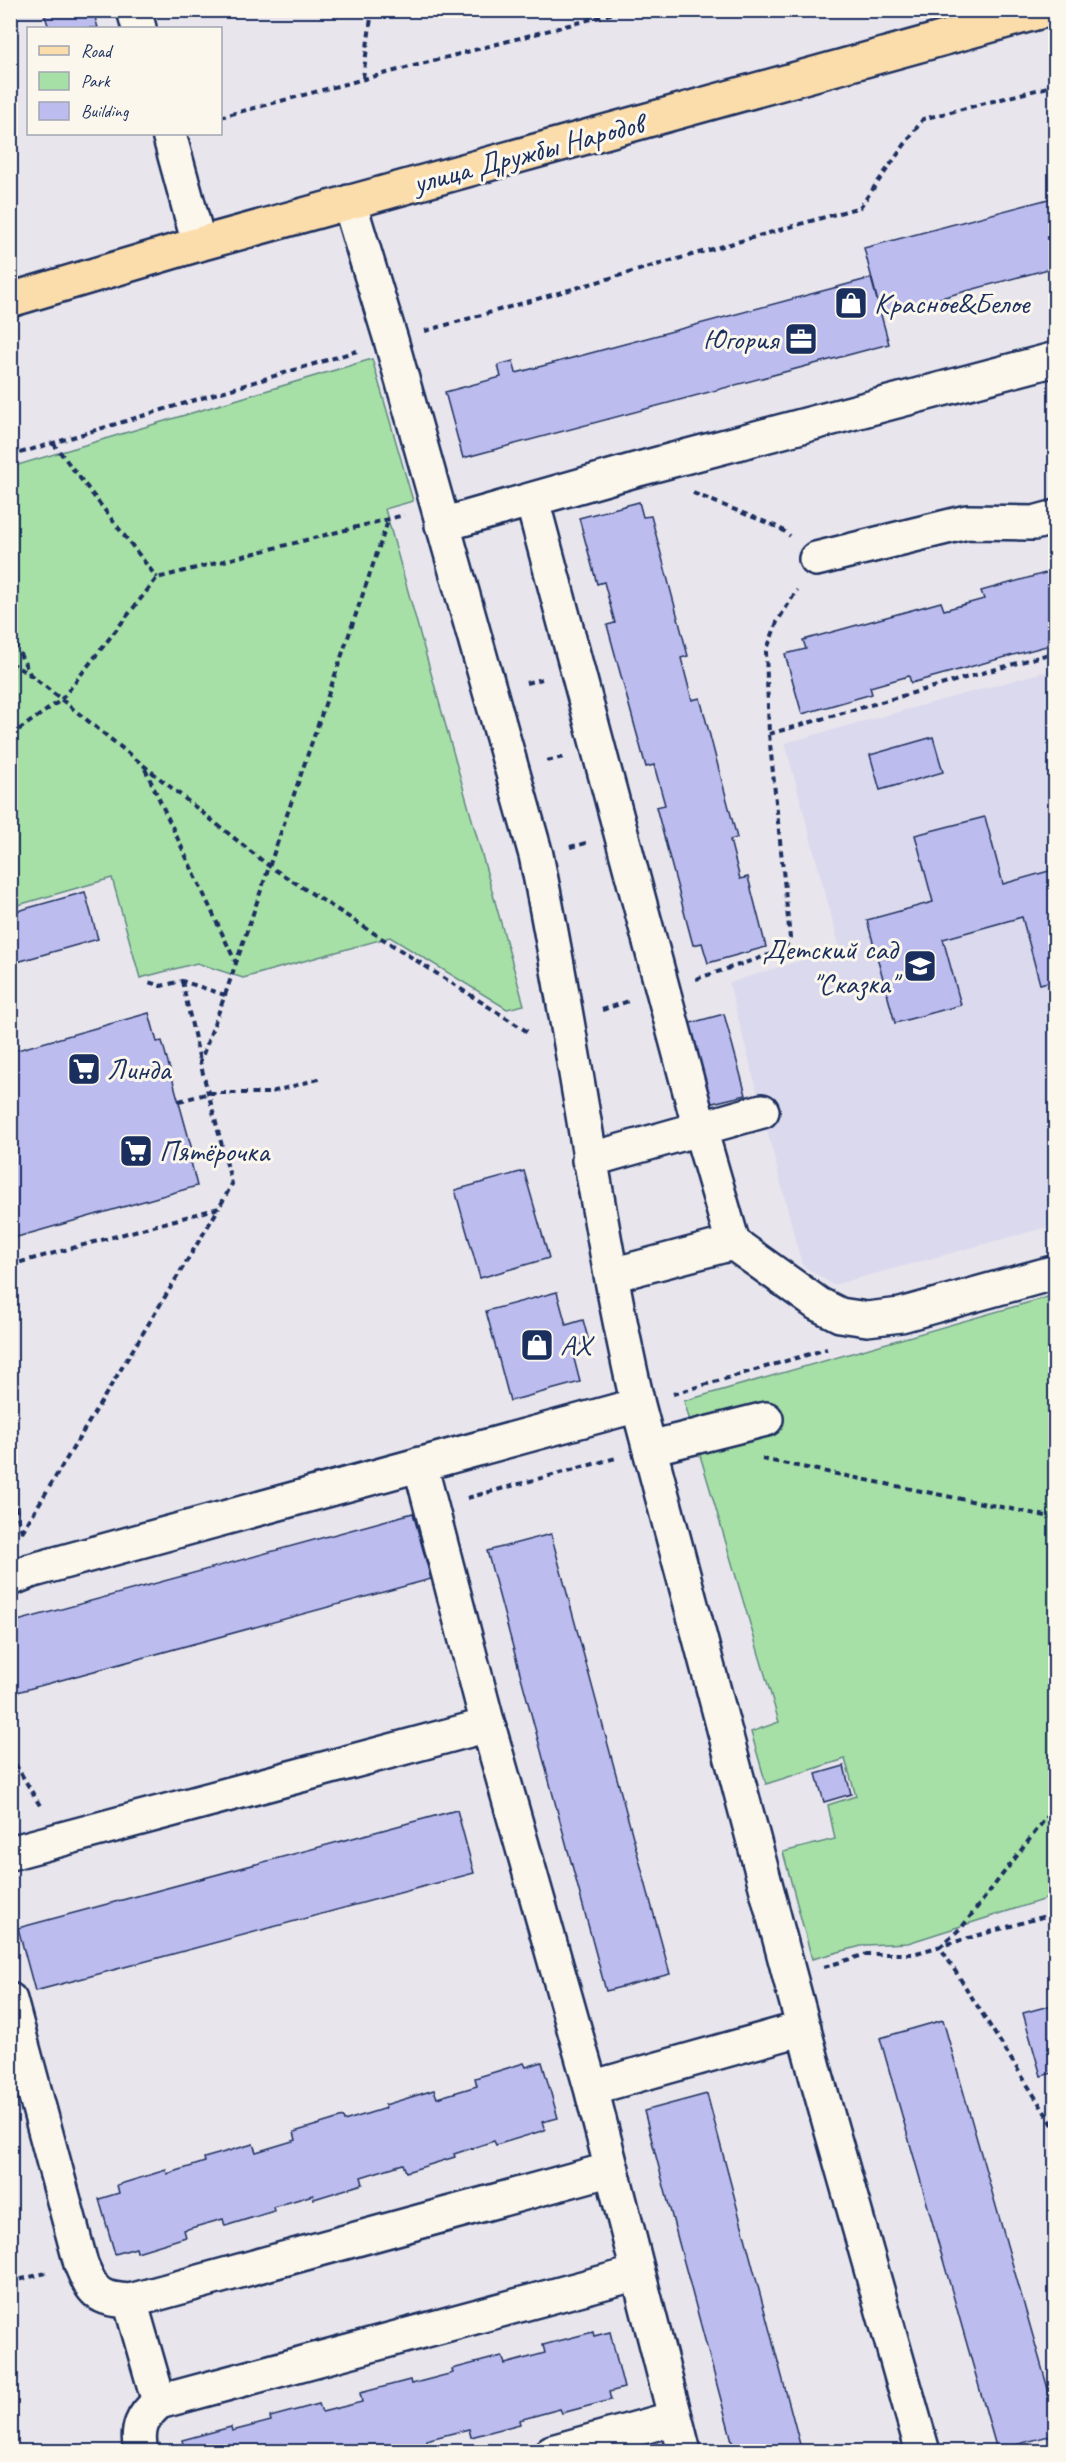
<svg xmlns="http://www.w3.org/2000/svg" width="1066" height="2462" font-family="Caveat,sans-serif">
	<style>
		.built { fill: #dbd9ed }
		.green { fill: #a6e0a6; stroke: #608882; stroke-width: 1.5 }
		.building { fill: #bcbcee; stroke: #1b2f5e; stroke-width: 1.5 }
		.lines { fill: none; stroke-linecap: round; stroke-linejoin: round }
		.minor-casing { stroke: #1b2f5e; stroke-width: 38 }
		.major-casing { stroke: #1b2f5e; stroke-width: 38 }
		.path { stroke: #1b2f5e; stroke-width: 4; stroke-dasharray: 6 4.5; stroke-linecap: butt }
		.minor { stroke: #fbf7ec; stroke-width: 33 }
		.major { stroke: #fbddab; stroke-width: 33 }
		.labels { text-anchor: middle; stroke-width: 6; stroke-linejoin: round; paint-order: stroke }
		.street-label { font-size: 30px; fill: #1b2f5e; stroke: #fbf7ec }
		.poi-label { font-size: 30px; fill: #1b2f5e; stroke: #fbf7ec; text-anchor: start }
	</style>
	<rect width="100%" height="100%" fill="#e8e5ed"/>
	<filter id="ink" filterUnits="userSpaceOnUse"><feTurbulence type="fractalNoise" baseFrequency=".0167" numOctaves="2"/><feDisplacementMap in="SourceGraphic" scale="12" xChannelSelector="R" yChannelSelector="G"/><feConvolveMatrix kernelMatrix="1 2 1 2 8 2 1 2 1" color-interpolation-filters="sRGB"/></filter>
	<g filter="url(#ink)">
		<path class="built" d="M 1055,669 L 1055,1225 L 833,1285 L 802,1265 L 729,983 L 840,948 L 785,743 Z"/>
		<path class="green" d="M 372,359 L 413,501 L 385,509 L 524,1005 L 507,1009 L 390,937 L 243,978 L 197,963 L 140,978 L 112,878 L 11,907 L 11,467 Z
			M 1055,1295 L 1055,1896 L 908,1943 L 865,1945 L 812,1959 L 783,1852 L 835,1839 L 828,1805 L 856,1796 L 845,1759 L 766,1784 L 751,1732 L 779,1722 L 684,1401 Z"/>
		<path class="building" d="M 43,10 L 93,10 L 98,28 L 49,28 Z
			M 1056,197 L 1056,267 L 881,314 L 864,248 Z
			M 871,278 L 889,344 L 463,458 L 445,392 L 501,377 L 498,365 L 513,361 L 516,373 Z
			M 639,502 L 643,517 L 651,516 L 688,656 L 681,658 L 692,700 L 700,698 L 737,838 L 730,840 L 740,879 L 748,877 L 766,947 L 708,963 L 702,943 L 693,945 L 656,807 L 665,805 L 654,765 L 646,767 L 607,625 L 615,623 L 604,582 L 597,584 L 579,518 Z
			M 1056,570 L 1056,635 L 1048,637 L 1050,645 L 911,683 L 909,676 L 870,687 L 872,694 L 802,714 L 785,654 L 806,649 L 803,640 L 941,602 L 944,610 L 984,599 L 981,591 Z
			M 933,737 L 943,772 L 880,790 L 870,755 Z
			M 985,817 L 1003,884 L 1056,869 L 1056,980 L 1040,984 L 1022,917 L 943,939 L 961,1005 L 895,1023 L 867,920 L 933,902 L 915,835 Z
			M 85,892 L 98,939 L 17,962 L 10,940 L 10,913 Z
			M 149,1013 L 157,1042 L 162,1041 L 194,1157 L 190,1158 L 197,1186 L 10,1239 L 10,1052 Z
			M 724,1014 L 746,1095 L 704,1105 L 683,1025 Z
			M 524,1171 L 549,1258 L 480,1278 L 455,1190 Z
			M 557,1292 L 566,1325 L 583,1320 L 589,1342 L 571,1347 L 580,1382 L 510,1401 L 486,1311 Z
			M 413,1513 L 431,1579 L 10,1694 L 10,1623 Z
			M 551,1534 L 670,1974 L 606,1991 L 487,1551 Z
			M 844,1766 L 851,1794 L 824,1802 L 816,1774 Z
			M 457,1810 L 474,1873 L 35,1991 L 18,1928 Z
			M 1056,2004 L 1056,2072 L 1041,2076 L 1023,2013 Z
			M 943,2020 L 1056,2417 L 1056,2434 L 997,2450 L 880,2038 Z
			M 542,2062 L 558,2118 L 542,2122 L 545,2130 L 496,2145 L 494,2141 L 454,2154 L 455,2157 L 406,2172 L 403,2164 L 361,2177 L 363,2184 L 314,2199 L 313,2195 L 273,2207 L 274,2211 L 225,2226 L 223,2219 L 184,2230 L 186,2237 L 137,2252 L 136,2248 L 115,2254 L 99,2199 L 119,2193 L 117,2185 L 166,2170 L 167,2174 L 205,2162 L 204,2158 L 253,2144 L 256,2152 L 296,2140 L 294,2132 L 343,2117 L 344,2121 L 386,2108 L 385,2105 L 434,2090 L 437,2098 L 477,2086 L 475,2078 L 524,2063 L 526,2067 Z
			M 707,2094 L 802,2452 L 735,2452 L 684,2262 L 644,2111 Z
			M 593,2332 L 594,2336 L 610,2332 L 624,2388 L 609,2392 L 611,2400 L 562,2413 L 560,2409 L 519,2420 L 520,2424 L 471,2437 L 469,2429 L 426,2440 L 428,2448 L 415,2452 L 175,2452 L 184,2449 L 182,2440 L 231,2427 L 232,2431 L 271,2421 L 270,2417 L 319,2404 L 322,2412 L 362,2402 L 360,2393 L 410,2380 L 411,2384 L 453,2373 L 452,2369 L 502,2356 L 505,2364 L 545,2353 L 543,2345 Z"/>
		<g class="lines">
			<g class="minor-casing">
				<path id="minor" d="M 134,10 L 139,28
					M 169,134 L 199,244
					M 349,202 L 391,340 L 536,855 C 574,1037 596,1223 638,1405 L 816,2075 L 923,2452
					M 532,500 L 700,1129 L 733,1243 L 818,1304 L 840,1315 L 867,1319 L 901,1315 L 1056,1272
					M 442,525 L 635,470 L 1056,359
					M 816,559 L 967,522 L 1034,523 L 1056,517
					M 589,1160 L 762,1111
					M 612,1275 L 733,1243
					M 650,1448 L 766,1419
					M 420,1464 L 488,1725 L 591,2088 L 684,2452
					M 10,1579 L 30,1571 L 638,1405
					M 10,1853 L 488,1725
					M 10,2000 L 81,2264 C 93,2293 97,2299 130,2301 L 159,2402
					M 591,2088 L 804,2028
					M 130,2301 L 612,2169
					M 141,2452 C 136,2429 142,2416 159,2402 L 638,2273
					M 552,2452 L 675,2418"/>
			</g>
			<g class="major-casing">
				<path id="major" d="M 10,300 L 199,244 L 1046,10"/>
			</g>
			<path class="path" d="M 363,78 L 372,10
				M 220,117 L 626,10
				M 425,331 L 860,207 L 923,119 L 1056,85
				M 53,443 L 157,578
				M 10,456 L 357,351
				M 693,493 L 780,528 L 790,536
				M 10,634 L 31,676
				M 10,663 L 32,676 L 269,866 L 528,1032
				M 526,683 L 542,679
				M 769,734 L 1056,652
				M 10,736 L 61,700 L 157,578 L 404,515
				M 547,761 L 563,757
				M 145,769 L 236,963
				M 570,847 L 586,843
				M 696,979 L 784,950 L 790,938 L 769,734 L 766,652 L 777,622 L 797,590
				M 182,981 L 200,1061
				M 225,995 L 388,521
				M 602,1010 L 629,1001
				M 179,1101 L 210,1093 L 268,1093 L 322,1078
				M 10,1265 L 219,1208 L 232,1184 L 200,1062 L 225,995 L 182,981 L 161,986 L 148,982
				M 673,1394 L 827,1349
				M 762,1459 L 1056,1518
				M 10,1486 L 22,1532
				M 467,1498 L 616,1458
				M 22,1532 L 219,1208
				M 10,1755 L 42,1809
				M 1056,1805 L 962,1927 L 940,1947 L 1056,2130
				M 824,1967 L 867,1954 L 913,1954 L 1056,1913
				M 10,2282 L 46,2273"/>
			<use href="#minor" class="minor"/>
			<use href="#major" class="major"/>
		</g>
	</g>
	<defs>
		<g id="shop-square" transform="scale(1.725)"><rect x="-9" y="-9" width="18" height="18" rx="4" fill="#1b2f5e" stroke="#fbf7ec"/><path d="M-5-2.5h2.3a2.7 3.5 0 0 1 5.4 0H5L5.5 6h-11ZM-1.5-2.5h3a1.5 2.3 0 0 0-3 0Z" fill="#fff"/></g>
		<g id="office-square" transform="scale(1.725)"><rect x="-9" y="-9" width="18" height="18" rx="4" fill="#1b2f5e" stroke="#fbf7ec"/><path d="M-6-3h4V-5.5h4V-3h4V5H-6ZM-1-4.5V-3h2v-1.5ZM-6 0V1H6V0Z" fill="#fff"/></g>
		<g id="school-square" transform="scale(1.725)"><rect x="-9" y="-9" width="18" height="18" rx="4" fill="#1b2f5e" stroke="#fbf7ec"/><path d="M0-5L7-2L0 1L-7-2ZM-4 1L0 2.5L4 1V4Q0 6-4 4Z" fill="#fff"/></g>
		<g id="supermarket-square" transform="scale(1.725)"><rect x="-9" y="-9" width="18" height="18" rx="4" fill="#1b2f5e" stroke="#fbf7ec"/><path d="M-6-5.5h2.5l.6 2H6L4.5 2H-2.5L-4.4-4H-6ZM-1.5 3.2a1.3 1.3 0 1 0 .1 0ZM3 3.2a1.3 1.3 0 1 0 .1 0Z" fill="#fff"/></g>
	</defs>
	<g fill-rule="evenodd">
		<use href="#shop-square" x="851" y="303"/>
		<use href="#office-square" x="801" y="339"/>
		<use href="#school-square" x="920" y="966"/>
		<use href="#supermarket-square" x="84" y="1069"/>
		<use href="#supermarket-square" x="136" y="1151"/>
		<use href="#shop-square" x="537" y="1345"/>
	</g>
	<g class="labels">
		<g class="street-label">
			<text transform="translate(528 153) rotate(-15)" y="10">улица Дружбы Народов</text>
		</g>
		<g class="poi-label">
			<text x="874" y="313">Красное&amp;Белое</text>
			<text x="778" y="349" text-anchor="end">Югория</text>
			<text x="897" y="959" text-anchor="end">Детский сад<tspan x="897" dy="34">"Сказка"</tspan></text>
			<text x="107" y="1079">Линда</text>
			<text x="159" y="1161">Пятёрочка</text>
			<text x="560" y="1355">АХ</text>
		</g>
	</g>
	<rect width="1066" height="2462" fill="none" stroke="#fbf7ec" stroke-width="36"/>
	<rect x="18" y="18" width="1030" height="2426" fill="none" stroke="#1b2f5e" stroke-width="2" filter="url(#ink)"/>
	<rect x="27" y="27" width="195" height="108" fill="#fbf7ec" stroke="#a1a7b3" stroke-width="1.5"/>
	<rect x="39" y="46" width="30" height="9" fill="#fbddab" stroke="#a1a7b3" stroke-width="1.5"/>
	<text x="81" y="57" font-size="18" fill="#1b2f5e">Road</text>
	<rect x="39" y="72" width="30" height="18" fill="#a6e0a6" stroke="#a1a7b3" stroke-width="1.5"/>
	<text x="81" y="87" font-size="18" fill="#1b2f5e">Park</text>
	<rect x="39" y="102" width="30" height="18" fill="#bcbcee" stroke="#a1a7b3" stroke-width="1.5"/>
	<text x="81" y="117" font-size="18" fill="#1b2f5e">Building</text>
</svg>
